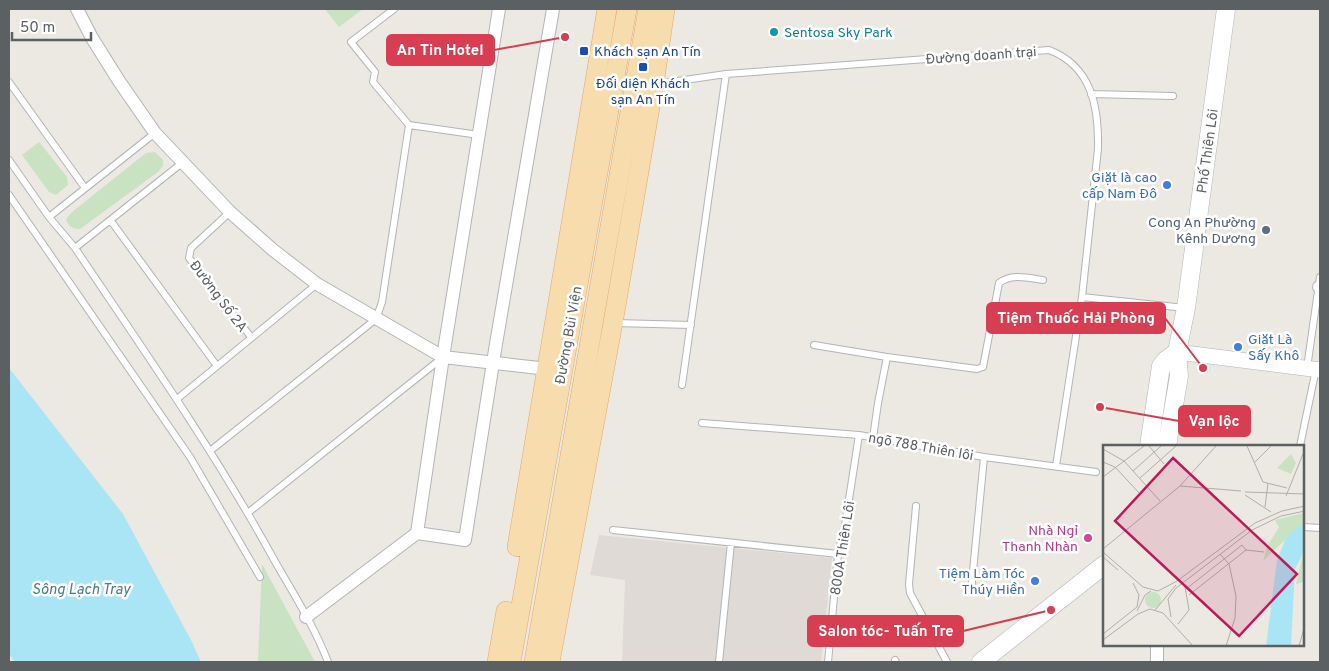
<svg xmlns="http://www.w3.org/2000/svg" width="1329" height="671" font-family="Overpass,sans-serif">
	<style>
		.education { fill: #dfdad5 }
		.green { fill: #c8e2c2 }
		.water { fill: #aae5f6 }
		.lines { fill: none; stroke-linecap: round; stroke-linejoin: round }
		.service-casing { stroke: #b1b5b7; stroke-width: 8 }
		.minor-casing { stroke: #b1b5b7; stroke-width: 14 }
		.tertiary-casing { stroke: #b1b5b7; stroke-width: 16 }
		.secondary-casing { stroke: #b2b7b9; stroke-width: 19 }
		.primary-casing { stroke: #e3a666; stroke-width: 20 }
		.service { stroke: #fff; stroke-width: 6 }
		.minor { stroke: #fff; stroke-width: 12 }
		.tertiary { stroke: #fff; stroke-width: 15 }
		.secondary { stroke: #fff; stroke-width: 18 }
		.primary { stroke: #f7dcae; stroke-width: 19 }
		.culture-dot { fill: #0f9aa8; stroke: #fff; stroke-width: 2 }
		.transit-dot { fill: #1a4fb4; stroke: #fff; stroke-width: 2 }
		.shop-dot { fill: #3f7fe0; stroke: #fff; stroke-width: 2 }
		.service-dot { fill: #5c6f8a; stroke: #fff; stroke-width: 2 }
		.hotel-dot { fill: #d1479c; stroke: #fff; stroke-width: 2 }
		.labels { text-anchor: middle; stroke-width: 5; stroke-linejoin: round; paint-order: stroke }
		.culture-label { font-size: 14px; fill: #0d838f; stroke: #fff; text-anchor: start }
		.transit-label { font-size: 14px; fill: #164399; stroke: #fff; text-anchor: start }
		.street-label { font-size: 14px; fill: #5b6062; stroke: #fff }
		.shop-label { font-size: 14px; fill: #366cbe; stroke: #fff; text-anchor: end }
		.service-label { font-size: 14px; fill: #4e5e75; stroke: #fff; text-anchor: end }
		.hotel-label { font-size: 14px; fill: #b23c85; stroke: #fff; text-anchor: end }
		.water-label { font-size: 15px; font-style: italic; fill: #437c96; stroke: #fff }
		.inset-road { fill: none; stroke: #aeaeab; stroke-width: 1 }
		.view { fill: #c2185b; fill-opacity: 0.15; stroke: #c2185b; stroke-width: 2.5 }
		.inset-edge { fill: none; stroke: #5b6062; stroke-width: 2.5 }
		.leader { fill: none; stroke: #d73e52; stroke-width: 2 }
		.callout-dot { fill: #d73e52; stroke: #fff; stroke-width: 2 }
		.callout { fill: #d73e52; stroke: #d73e52; stroke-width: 2 }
		.callout-label { font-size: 15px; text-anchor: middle; font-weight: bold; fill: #fff }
	</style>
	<rect width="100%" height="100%" fill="#ece9e3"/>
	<path class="education" d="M 599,535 L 832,558 L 821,662 L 622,662 L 625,580 L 590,575 Z"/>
	<path class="green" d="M 325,9 L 363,9 L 339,27 Z
		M 39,142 L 67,177 L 68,185 L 56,195 L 49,192 L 22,155 Z
		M 155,152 L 163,160 L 163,166 L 158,172 L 80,229 C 72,229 69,227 66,219 L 72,212 L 146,153 Z
		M 262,564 L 314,660 L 315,662 L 258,662 Z"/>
	<path class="water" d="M 9,368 L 123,514 L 191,640 L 201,662 L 15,662 L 9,654 Z"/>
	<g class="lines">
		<g class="service-casing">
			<path id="service" d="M 394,9 L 351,42 L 375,72 L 373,82 L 409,125
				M 9,82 L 85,188
				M 657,84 L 726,74 L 1049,50 C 1092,66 1099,108 1098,149 L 1082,297 L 1056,466
				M 1091,94 L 1173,96
				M 9,160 L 49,217 L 75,248 C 145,352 217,455 277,565 C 295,596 315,628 328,662
				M 9,195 L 190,457 L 260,577
				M 230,212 L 191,248 L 189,258 L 251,337
				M 49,217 L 155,133
				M 111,221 L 217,366
				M 75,248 L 182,163
				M 1082,297 L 1185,308
				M 615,323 L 691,325
				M 814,345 L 887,357 L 977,369 L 983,367 L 999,283 C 1012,273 1028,278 1043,280
				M 1307,368 L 1320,277
				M 682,385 L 726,74
				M 177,399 L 317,284
				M 702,423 L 859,435 L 984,457 L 1096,472
				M 873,438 L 878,403 L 887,357
				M 1300,446 L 1316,369
				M 210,451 L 376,319 L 382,302 L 409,125 L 479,135
				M 916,506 L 909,584 L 910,593 L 947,662
				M 249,512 L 442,358
				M 1303,527 L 1320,528
				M 613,530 L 838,554
				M 971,592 L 984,457
				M 895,660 L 896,662
				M 719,662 L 731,543
				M 828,662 L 838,554 L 845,525 L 859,435"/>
		</g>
		<g class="minor-casing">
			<path id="minor" d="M 77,9 L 92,38 L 119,81 L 155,133 L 230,212 L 273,250 L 317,284 L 443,357 L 548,369
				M 1319,287 L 1320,287
				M 417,533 L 465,540 L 495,350 L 553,9
				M 306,617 L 417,533 L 443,357 L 499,9
				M 1157,645 L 1157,662"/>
		</g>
		<g class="tertiary-casing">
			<path id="tertiary" d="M 1177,352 L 1320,370"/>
		</g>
		<g class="secondary-casing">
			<path id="secondary" d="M 1149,446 L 1161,366 L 1166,360 L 1177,352
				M 1167,446 L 1179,376 L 1177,352 L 1186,308 L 1226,9
				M 981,662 L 1104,565"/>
		</g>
		<g class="primary-casing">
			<path id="primary" d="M 517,547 L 607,9
				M 497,662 L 506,611
				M 511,662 L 627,9
				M 534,662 L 648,9
				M 550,662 L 613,323 L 654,84 L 665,9"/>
		</g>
		<use href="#service" class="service"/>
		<use href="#minor" class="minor"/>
		<use href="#tertiary" class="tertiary"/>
		<use href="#secondary" class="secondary"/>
		<use href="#primary" class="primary"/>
	</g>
	<circle class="culture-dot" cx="774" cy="32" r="5"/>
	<g class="transit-dot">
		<rect x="579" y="46" width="10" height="10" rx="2.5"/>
		<rect x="638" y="62" width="10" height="10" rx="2.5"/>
	</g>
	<g class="shop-dot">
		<circle cx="1167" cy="185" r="5"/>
		<circle cx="1238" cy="347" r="5"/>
		<circle cx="1035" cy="581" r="5"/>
	</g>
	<circle class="service-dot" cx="1266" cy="230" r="5"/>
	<circle class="hotel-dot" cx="1088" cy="538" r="5"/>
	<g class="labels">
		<g class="culture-label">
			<text x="784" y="37">Sentosa Sky Park</text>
		</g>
		<g class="transit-label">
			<text x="594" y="56">Khách sạn An Tín</text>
			<text x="643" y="88" text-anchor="middle">Đối diện Khách<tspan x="643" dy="16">sạn An Tín</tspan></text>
		</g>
		<g class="street-label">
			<text transform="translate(981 55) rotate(-4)" y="5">Đường doanh trại</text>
			<text transform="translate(1207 151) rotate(-82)" y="5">Phố Thiên Lôi</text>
			<text transform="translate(219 296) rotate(53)" y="5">Đường Số 2A</text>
			<text transform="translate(568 335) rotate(-80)" y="5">Đường Bùi Viện</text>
			<text transform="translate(921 446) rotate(10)" y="5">ngõ 788 Thiên lôi</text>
			<text transform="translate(842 548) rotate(-81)" y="5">800A Thiên Lôi</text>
		</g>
		<g class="shop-label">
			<text x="1157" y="182">Giặt là cao<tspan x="1157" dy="16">cấp Nam Đô</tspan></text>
			<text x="1248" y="344" text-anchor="start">Giặt Là<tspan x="1248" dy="16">Sấy Khô</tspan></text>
			<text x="1025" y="578">Tiệm Làm Tóc<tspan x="1025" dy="16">Thúy Hiền</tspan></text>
		</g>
		<g class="service-label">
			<text x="1256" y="227">Cong An Phường<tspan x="1256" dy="16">Kênh Dương</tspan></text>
		</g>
		<g class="hotel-label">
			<text x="1078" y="535">Nhà Ngỉ<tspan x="1078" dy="16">Thanh Nhàn</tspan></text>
		</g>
		<g class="water-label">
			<text x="81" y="594">Sông Lạch Tray</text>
		</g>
	</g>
	<g transform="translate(1103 445)">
		<rect width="201" height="201" fill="#ece9e3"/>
		<path d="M 188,9 L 193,18 L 188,29 L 174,23 ZM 201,68 L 201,77 L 160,116 L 164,102 L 176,82 L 172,75 ZM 201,107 L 201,137 L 193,139 L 199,113 ZM42 155a8 8 0 1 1 16 0a8 8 0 1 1-16 0Z" fill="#c8e2c2"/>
		<path d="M 201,77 L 201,107 L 192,124 L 188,201 L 163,201 L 174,115 L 183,93 Z" fill="#aae5f6"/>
		<path class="inset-road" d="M 46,1 L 61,19M 144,1 L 160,37 L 184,43M 0,4 L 21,16 L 57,56M 0,17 L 12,22 L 38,50M 152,17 L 168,1M 30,26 L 58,1M 0,32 L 41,1M 37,33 L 73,1M 77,41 L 113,1M 142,47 L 202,49M 142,50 L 168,67M 183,51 L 202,4M 162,62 L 165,38M 0,104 L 77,41 L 138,46M 0,107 L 40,142 L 55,146 L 74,136 L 152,78 L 179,66 L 202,61M 117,109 L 126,119 L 133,151 L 132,173 L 123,201M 0,112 L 15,125M 83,144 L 139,100 L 143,105M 86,150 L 143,105 L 161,107M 52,165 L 73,140M 34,166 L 42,150 L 48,146M 68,172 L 65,154 L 73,143 L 149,85 L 178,71 L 202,66M 75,179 L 86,165 L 82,142M 0,189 L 34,162 L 36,150 L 30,138M 0,195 L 35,169 L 47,164 L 60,168 L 90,201M 196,201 L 202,180"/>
		<path class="view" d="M 70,13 L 194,129 L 136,191 L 12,76 Z"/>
		<rect width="201" height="201" class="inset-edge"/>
	</g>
	<path class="leader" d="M565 37L494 50M1203 368L1165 318M1100 407L1179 421M1051 610L963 631"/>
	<g class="callout-dot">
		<circle cx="565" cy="37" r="5"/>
		<circle cx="1203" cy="368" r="5"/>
		<circle cx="1100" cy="407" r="5"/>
		<circle cx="1051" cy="610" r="5"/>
	</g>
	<g class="callout">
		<rect x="387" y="35" width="107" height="30" rx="5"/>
		<rect x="987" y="303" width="178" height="30" rx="5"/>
		<rect x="1179" y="406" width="71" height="30" rx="5"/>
		<rect x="808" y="616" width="155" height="30" rx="5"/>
	</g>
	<g class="callout-label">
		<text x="440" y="55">An Tin Hotel</text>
		<text x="1076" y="323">Tiệm Thuốc Hải Phòng</text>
		<text x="1214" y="426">Vạn lộc</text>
		<text x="886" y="636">Salon tóc- Tuấn Tre</text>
	</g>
	<rect width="1329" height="671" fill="none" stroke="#5b6062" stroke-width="20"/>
	<path d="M12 32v8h79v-8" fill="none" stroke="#5b6062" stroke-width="2.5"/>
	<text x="20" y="32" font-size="15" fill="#5b6062" stroke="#ffffff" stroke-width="4" paint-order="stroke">50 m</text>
</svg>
